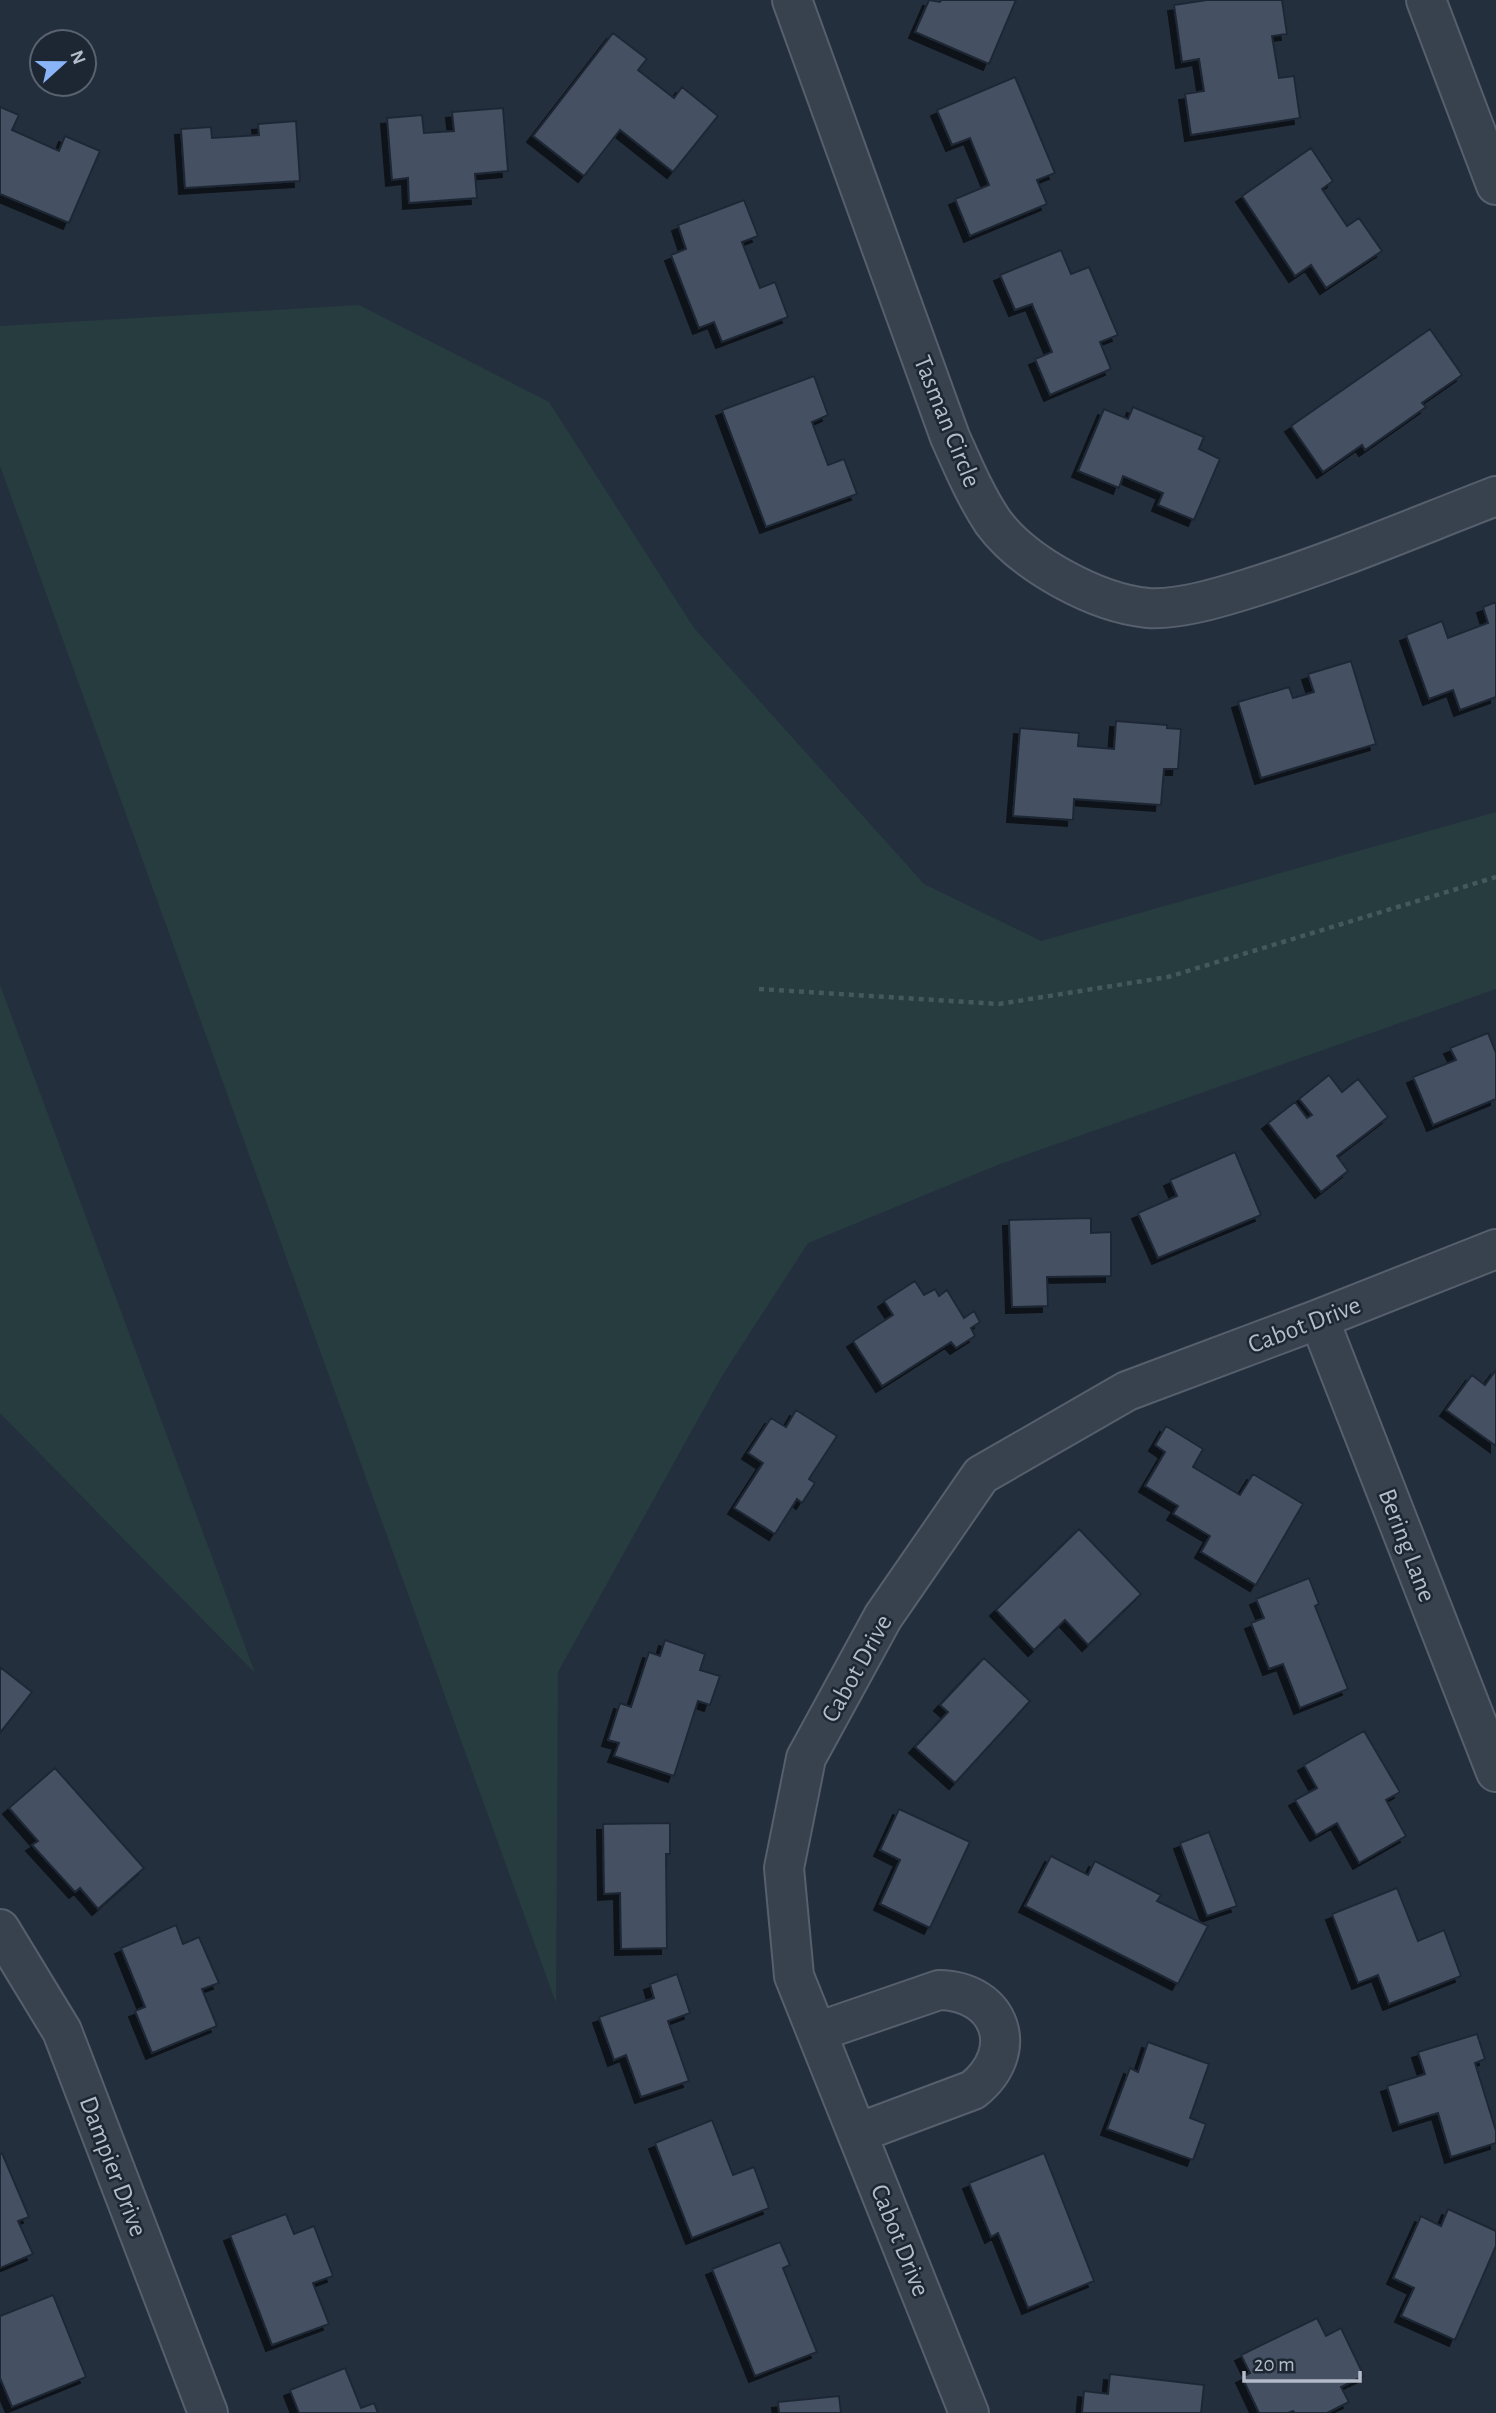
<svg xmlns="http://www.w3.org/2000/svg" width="1496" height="2413" font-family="'Alegreya Sans',sans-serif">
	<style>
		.green { fill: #263c3f }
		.building { fill: #455162; stroke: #1f2835; stroke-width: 2; filter: url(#shadow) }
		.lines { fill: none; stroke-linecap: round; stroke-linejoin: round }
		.minor-casing { stroke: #565f6c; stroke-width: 42 }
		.path { stroke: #44595c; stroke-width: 4.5; stroke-dasharray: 5 5; stroke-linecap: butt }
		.minor { stroke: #38414e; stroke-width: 38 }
		.labels { text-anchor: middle; stroke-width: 5; stroke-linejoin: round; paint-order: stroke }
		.street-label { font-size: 26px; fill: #b4bcc9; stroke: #1d2633 }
	</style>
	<defs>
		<filter id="shadow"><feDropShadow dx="-6" dy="6" stdDeviation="0" flood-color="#0009"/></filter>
	</defs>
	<rect width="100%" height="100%" fill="#242f3e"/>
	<path class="green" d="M 359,305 L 549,402 L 694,628 L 924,884 L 1041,941 L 1496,812 L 1496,989 L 1000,1164 L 808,1243 L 722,1376 L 558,1672 L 556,2003 L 0,466 L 0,326 Z
		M 0,985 L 255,1673 L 0,1413 Z"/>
	<path class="building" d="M 929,0 L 940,2 L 941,0 L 1016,0 L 989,64 L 915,32 Z
		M 1207,0 L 1282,0 L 1287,34 L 1272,36 L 1279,78 L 1294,76 L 1300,118 L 1191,135 L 1185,94 L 1204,91 L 1199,59 L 1182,62 L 1174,5 Z
		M 613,33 L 647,59 L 638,70 L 674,98 L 682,87 L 718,116 L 673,172 L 620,130 L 584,176 L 533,136 Z
		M 1015,77 L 1055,173 L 1037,180 L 1047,204 L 970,236 L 955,199 L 989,185 L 970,138 L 952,145 L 937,110 Z
		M 0,107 L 19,115 L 12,130 L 59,151 L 65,136 L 100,151 L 69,223 L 0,194 Z
		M 503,108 L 508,171 L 475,174 L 477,198 L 409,203 L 408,178 L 392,180 L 387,118 L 422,115 L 424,133 L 454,131 L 452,112 Z
		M 296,121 L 300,181 L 185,188 L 181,129 L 211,127 L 212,138 L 259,135 L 258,124 Z
		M 1311,148 L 1333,181 L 1322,189 L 1347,226 L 1359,218 L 1382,251 L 1326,288 L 1311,265 L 1295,276 L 1242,196 Z
		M 744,200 L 758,236 L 742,242 L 760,288 L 775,282 L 788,317 L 722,342 L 714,322 L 699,328 L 671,255 L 686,249 L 678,225 Z
		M 1061,250 L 1071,274 L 1089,267 L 1118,335 L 1100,342 L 1111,369 L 1050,395 L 1035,359 L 1052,352 L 1032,304 L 1015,310 L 1000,275 Z
		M 1430,329 L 1462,375 L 1422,403 L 1426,407 L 1365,450 L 1362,445 L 1323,472 L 1291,426 Z
		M 814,376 L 828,415 L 812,422 L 828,465 L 844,459 L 857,494 L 766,527 L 722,410 Z
		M 1133,407 L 1204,437 L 1199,449 L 1220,459 L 1194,520 L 1158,505 L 1163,493 L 1123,476 L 1119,488 L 1078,471 L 1104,409 L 1128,419 Z
		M 1496,602 L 1496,697 L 1460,710 L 1453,690 L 1429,699 L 1406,635 L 1442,621 L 1448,638 L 1488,623 L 1483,607 Z
		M 1351,661 L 1376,744 L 1261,778 L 1238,702 L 1289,687 L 1293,698 L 1314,692 L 1308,674 Z
		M 1116,721 L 1167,725 L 1167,728 L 1181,729 L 1178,769 L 1164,769 L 1161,805 L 1074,799 L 1073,820 L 1013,816 L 1020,728 L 1079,733 L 1078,746 L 1114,749 Z
		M 1488,1033 L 1496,1053 L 1496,1099 L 1433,1125 L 1413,1077 L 1456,1060 L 1450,1048 Z
		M 1329,1075 L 1342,1092 L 1358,1079 L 1388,1117 L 1337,1156 L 1348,1171 L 1321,1192 L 1268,1123 L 1295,1102 L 1307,1118 L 1312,1115 L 1299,1099 Z
		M 1235,1152 L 1261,1215 L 1158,1258 L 1138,1213 L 1177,1196 L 1170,1180 Z
		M 1091,1218 L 1091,1233 L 1111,1232 L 1111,1276 L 1047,1277 L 1048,1306 L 1012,1307 L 1009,1220 Z
		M 915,1281 L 924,1295 L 935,1289 L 939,1296 L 947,1290 L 964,1318 L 974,1311 L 980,1322 L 971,1328 L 975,1336 L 956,1348 L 951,1342 L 882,1386 L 853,1341 L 893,1315 L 884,1301 Z
		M 1496,1370 L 1496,1446 L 1446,1410 L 1472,1375 L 1485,1385 Z
		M 796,1410 L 837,1436 L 809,1479 L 815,1483 L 802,1503 L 797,1499 L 775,1534 L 734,1508 L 763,1463 L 748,1453 L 771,1418 L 786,1427 Z
		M 1166,1426 L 1203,1449 L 1193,1467 L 1240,1495 L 1253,1474 L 1303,1504 L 1256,1585 L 1201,1552 L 1210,1536 L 1173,1514 L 1178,1506 L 1145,1486 L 1165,1452 L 1155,1445 Z
		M 1079,1529 L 1141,1594 L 1088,1645 L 1065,1620 L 1034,1650 L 996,1610 Z
		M 1309,1578 L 1319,1604 L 1315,1606 L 1348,1689 L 1300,1708 L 1283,1664 L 1269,1669 L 1251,1623 L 1264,1618 L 1256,1599 Z
		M 665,1640 L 705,1654 L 700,1670 L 720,1676 L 710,1705 L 698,1701 L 674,1776 L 614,1756 L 619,1743 L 608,1740 L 620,1703 L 631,1707 L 649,1652 L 660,1656 Z
		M 984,1658 L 1030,1701 L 955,1783 L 915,1747 L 948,1712 L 940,1705 Z
		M 0,1667 L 32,1692 L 0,1733 Z
		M 1364,1731 L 1400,1792 L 1386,1800 L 1406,1836 L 1359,1863 L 1337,1823 L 1316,1835 L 1295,1800 L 1317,1788 L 1304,1765 Z
		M 55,1768 L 144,1868 L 98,1909 L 80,1888 L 75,1892 L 32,1845 L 38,1841 L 9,1808 Z
		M 899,1809 L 970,1842 L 930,1928 L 880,1904 L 900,1860 L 880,1850 Z
		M 670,1823 L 670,1854 L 666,1854 L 667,1948 L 621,1949 L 620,1893 L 604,1894 L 603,1824 Z
		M 1209,1832 L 1237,1906 L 1207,1916 L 1180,1843 Z
		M 1051,1856 L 1088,1875 L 1095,1861 L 1161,1895 L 1157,1901 L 1208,1926 L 1178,1984 L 1025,1906 Z
		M 1397,1888 L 1418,1941 L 1444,1930 L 1461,1976 L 1389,2004 L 1378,1975 L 1358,1983 L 1332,1914 Z
		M 176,1925 L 183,1944 L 199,1937 L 219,1983 L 202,1989 L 217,2026 L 152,2053 L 135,2011 L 145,2007 L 121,1948 Z
		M 677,1974 L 690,2013 L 668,2021 L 689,2081 L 641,2097 L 626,2055 L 614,2060 L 599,2017 L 654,1998 L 650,1984 Z
		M 1477,2034 L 1485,2059 L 1475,2063 L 1496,2131 L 1496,2143 L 1451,2157 L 1438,2113 L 1399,2125 L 1387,2086 L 1425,2074 L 1418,2052 Z
		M 1148,2042 L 1209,2064 L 1190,2118 L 1206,2124 L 1193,2160 L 1107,2129 L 1130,2068 L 1138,2072 Z
		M 712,2120 L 733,2175 L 754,2167 L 769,2208 L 692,2238 L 655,2143 Z
		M 2,2153 L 29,2217 L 18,2221 L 33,2254 L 0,2268 L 0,2154 Z
		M 1044,2153 L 1094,2281 L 1028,2308 L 998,2233 L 991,2237 L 969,2183 Z
		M 1448,2209 L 1496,2231 L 1496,2246 L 1455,2340 L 1401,2316 L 1414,2288 L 1393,2278 L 1421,2216 L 1441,2226 Z
		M 286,2214 L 294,2234 L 314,2226 L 333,2276 L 313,2283 L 329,2324 L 272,2345 L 230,2235 Z
		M 780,2242 L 790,2265 L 783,2268 L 817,2352 L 755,2376 L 712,2269 Z
		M 53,2295 L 86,2377 L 12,2407 L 0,2378 L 0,2316 Z
		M 1317,2318 L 1326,2336 L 1341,2328 L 1364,2376 L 1341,2387 L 1349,2402 L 1327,2413 L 1295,2413 L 1293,2411 L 1288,2413 L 1259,2413 L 1242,2377 L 1250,2373 L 1241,2355 Z
		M 345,2368 L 361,2408 L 374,2403 L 378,2413 L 299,2413 L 290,2390 Z
		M 1110,2374 L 1204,2385 L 1201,2413 L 1082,2413 L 1084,2391 L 1108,2394 Z
		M 839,2396 L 841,2413 L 779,2413 L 778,2402 Z"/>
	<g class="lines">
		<g class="minor-casing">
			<path id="minor" d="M 792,0 L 950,437 C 963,466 975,495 993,522 C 1024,564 1096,603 1148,608 C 1178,610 1218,598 1247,589 C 1331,563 1413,528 1496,496
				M 1426,0 L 1496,185
				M 1319,1319 L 1496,1772
				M 0,1929 L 62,2031 L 208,2413
				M 817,2032 L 939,1990 C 1001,1991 1022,2051 973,2090 L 858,2133
				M 969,2413 L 794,1976 L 784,1868 L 806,1758 L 883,1617 L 981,1475 L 1127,1391 L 1319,1319 L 1496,1249"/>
		</g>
		<path class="path" d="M 759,989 L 999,1004 L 1168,977 L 1496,877"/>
		<use href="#minor" class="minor"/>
	</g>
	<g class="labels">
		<g class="street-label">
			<text transform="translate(948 421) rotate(68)" y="9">Tasman Circle</text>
			<text transform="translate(1304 1324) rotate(-21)" y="9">Cabot Drive</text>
			<text transform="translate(1408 1545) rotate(69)" y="9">Bering Lane</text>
			<text transform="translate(856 1668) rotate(-61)" y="9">Cabot Drive</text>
			<text transform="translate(114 2166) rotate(69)" y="9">Dampier Drive</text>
			<text transform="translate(901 2240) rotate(68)" y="9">Cabot Drive</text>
		</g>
	</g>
	<g transform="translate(63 63) rotate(69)"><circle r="33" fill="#1d2633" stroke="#59626f" stroke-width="2"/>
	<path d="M0-5L12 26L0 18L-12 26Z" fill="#8ab4f8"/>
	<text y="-10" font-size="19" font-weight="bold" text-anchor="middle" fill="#b4bcc9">N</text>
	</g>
	<path d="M1244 2371v10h116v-10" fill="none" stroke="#b4bcc9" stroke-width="3.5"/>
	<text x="1254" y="2371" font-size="21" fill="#b4bcc9" stroke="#1d2633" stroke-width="5" paint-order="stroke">20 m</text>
</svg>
